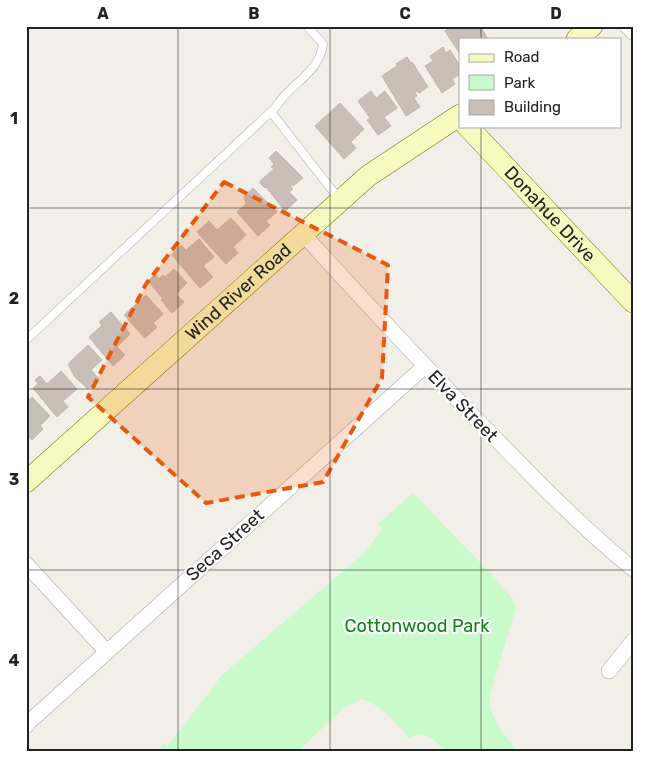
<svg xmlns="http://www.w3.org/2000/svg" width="659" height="778" font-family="Rubik,sans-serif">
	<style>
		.park { fill: #c8facc }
		.building { fill: #c7bfb8; stroke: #c4b6ab }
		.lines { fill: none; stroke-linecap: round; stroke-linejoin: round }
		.lane-casing { stroke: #a9a9a9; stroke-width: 9 }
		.street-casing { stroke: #a9a9a9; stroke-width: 16 }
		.secondary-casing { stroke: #707d05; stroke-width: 22 }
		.lane { stroke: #fff; stroke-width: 8 }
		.street { stroke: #fff; stroke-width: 15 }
		.secondary { stroke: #f7fabf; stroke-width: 21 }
		.marked { fill: #e8590c; fill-opacity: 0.2; stroke: #e8590c; stroke-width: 4; stroke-dasharray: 10 6; stroke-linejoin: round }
		.grid { fill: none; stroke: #222; stroke-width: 1; stroke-opacity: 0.55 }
		.labels { text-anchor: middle; stroke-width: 4.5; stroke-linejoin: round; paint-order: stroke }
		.street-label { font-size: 18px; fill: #222; stroke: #fff }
		.park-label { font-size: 18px; fill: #0c8416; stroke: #fff }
		.neatline { fill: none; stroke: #222; stroke-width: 2 }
		.grid-label { font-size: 16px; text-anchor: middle; font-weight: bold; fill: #222 }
	</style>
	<rect width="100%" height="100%" fill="#f2efe9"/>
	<path class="park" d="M 413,493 L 496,579 L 513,600 L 516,608 L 489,698 C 489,719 506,735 518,752 L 445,752 C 434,739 426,730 409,738 C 395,722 382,705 361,699 L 344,708 L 297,752 L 156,752 L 164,743 L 168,746 L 222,675 L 363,554 L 382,530 L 379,523 Z"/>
	<path class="building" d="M 452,26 L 480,26 L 488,39 L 460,39 L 460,54 L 445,31 Z
		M 443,47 L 446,53 L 450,50 L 460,66 L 460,74 L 452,79 L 455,84 L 442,93 L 425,66 L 433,61 L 430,56 Z
		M 407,57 L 411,63 L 412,62 L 428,87 L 419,93 L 417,91 L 415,92 L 417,96 L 414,98 L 420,107 L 406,116 L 382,76 L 397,66 L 396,64 Z
		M 371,91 L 376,98 L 385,91 L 397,108 L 384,117 L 391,126 L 378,135 L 367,120 L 370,118 L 358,101 Z
		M 340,103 L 364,129 L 351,142 L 356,148 L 344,159 L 315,126 Z
		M 276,151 L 303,178 L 293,186 L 292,185 L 290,186 L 293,189 L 289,192 L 297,200 L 285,211 L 266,187 L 265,188 L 260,183 L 260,181 L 274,169 L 271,167 L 274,164 L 269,158 Z
		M 253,188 L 277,212 L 266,221 L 270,225 L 258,236 L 237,212 L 246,204 L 244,196 Z
		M 231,218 L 246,235 L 233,247 L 238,253 L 226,264 L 197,232 L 209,221 L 217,230 Z
		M 199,239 L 214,257 L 203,266 L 213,277 L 200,288 L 172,255 L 179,246 L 182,246 L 186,250 Z
		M 174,269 L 187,283 L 176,294 L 184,302 L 172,313 L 161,300 L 163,299 L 148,281 L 155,274 L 159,279 L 163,275 L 165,277 Z
		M 146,295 L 163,314 L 153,323 L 157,327 L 145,338 L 124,315 Z
		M 111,312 L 130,334 L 117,347 L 125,355 L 113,366 L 89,337 L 102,325 L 99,322 Z
		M 88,345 L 102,360 L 91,370 L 99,379 L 88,389 L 75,377 L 68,364 Z
		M 61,371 L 77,389 L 63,401 L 68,407 L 57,417 L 33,388 L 38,384 L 35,380 L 40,376 L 47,384 Z
		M 32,397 L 50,416 L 40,426 L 43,429 L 32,440 L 26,435 L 26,403 Z"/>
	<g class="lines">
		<g class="lane-casing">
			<path id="lane" d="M 271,112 L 339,199
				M 26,340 L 275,108 C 288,85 320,73 323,44 L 307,26"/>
		</g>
		<g class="street-casing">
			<path id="street" d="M 627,26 L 633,32
				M 303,234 C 364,301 426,368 490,433 C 536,480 581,527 633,569
				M 26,564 L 107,652
				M 609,671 L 633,641
				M 26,726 L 29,722 L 425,366"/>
		</g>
		<g class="secondary-casing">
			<g id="secondary">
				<path d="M 577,39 L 592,26"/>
				<path id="s1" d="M 467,126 L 633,302"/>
				<path id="s2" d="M 26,482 L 368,176 L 460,115"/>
			</g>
		</g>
		<use href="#lane" class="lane"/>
		<use href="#street" class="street"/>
		<use href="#secondary" class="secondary"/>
	</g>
	<path class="marked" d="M 224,182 L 388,265 L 382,378 L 323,482 L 206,503 L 88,397 L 146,284 Z"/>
	<path class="grid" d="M 178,26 L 178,752M 330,26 L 330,752M 481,26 L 481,39M 481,126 L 481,752M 26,208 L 633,208M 26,389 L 633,389M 26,570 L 633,570"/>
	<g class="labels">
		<g class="street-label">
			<text dy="6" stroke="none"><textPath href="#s1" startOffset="121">Donahue Drive</textPath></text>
			<text dy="6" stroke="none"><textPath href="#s2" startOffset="285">Wind River Road</textPath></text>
			<text transform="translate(463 406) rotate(46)" y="6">Elva Street</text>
			<text transform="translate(225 545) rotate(-42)" y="6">Seca Street</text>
		</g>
		<g class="park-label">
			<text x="417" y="632">Cottonwood Park</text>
		</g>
	</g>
	<rect width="659" height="778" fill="none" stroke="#ffffff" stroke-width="55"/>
	<rect x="459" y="38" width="162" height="90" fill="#ffffff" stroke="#a7a7a7"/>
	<rect x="469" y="54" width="25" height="8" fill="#f7fabf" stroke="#a7a7a7"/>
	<text x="504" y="62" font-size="15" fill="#222222">Road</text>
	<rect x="469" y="75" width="25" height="15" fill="#c8facc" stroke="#a7a7a7"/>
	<text x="504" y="88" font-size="15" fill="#222222">Park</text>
	<rect x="469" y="100" width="25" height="15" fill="#c7bfb8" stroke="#a7a7a7"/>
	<text x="504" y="112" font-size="15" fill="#222222">Building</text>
	<rect x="28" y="28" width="604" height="722" class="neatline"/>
	<g class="grid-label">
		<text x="103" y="19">A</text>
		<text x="254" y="19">B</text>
		<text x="405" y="19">C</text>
		<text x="556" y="19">D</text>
		<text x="14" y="124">1</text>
		<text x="14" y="304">2</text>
		<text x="14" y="485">3</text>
		<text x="14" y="666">4</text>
	</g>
</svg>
